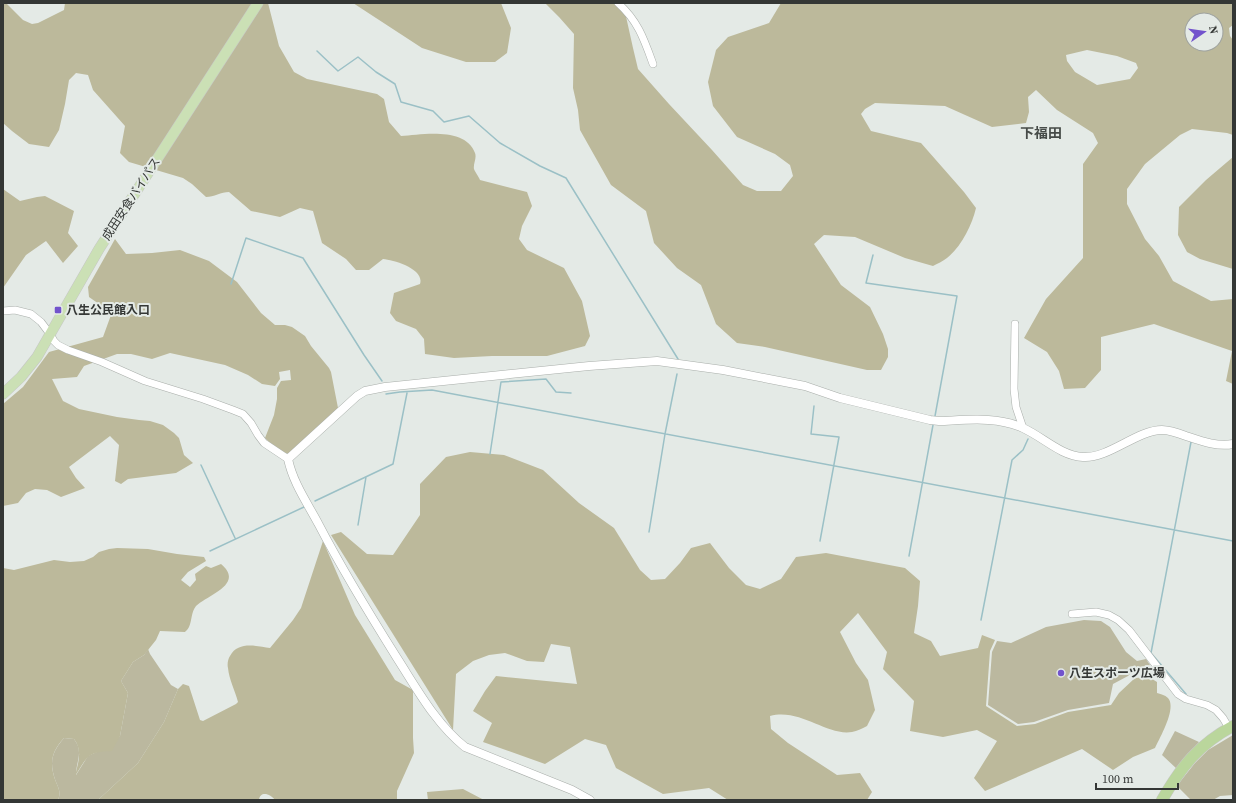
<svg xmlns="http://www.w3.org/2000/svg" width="1236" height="803" font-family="'Source Serif 4','Noto Sans JP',serif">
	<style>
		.green { fill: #bbb89f }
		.forest { fill: #bcb99b; fill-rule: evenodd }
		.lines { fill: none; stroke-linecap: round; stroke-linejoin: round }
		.stream { stroke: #9bc0c6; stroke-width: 1.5 }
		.minor-casing { stroke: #a9aeaa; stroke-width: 8 }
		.tertiary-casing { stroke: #a9aeaa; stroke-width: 9 }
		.primary-casing { stroke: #c6c7c6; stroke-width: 11 }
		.trunk-casing { stroke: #c6c7c6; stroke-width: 12 }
		.minor { stroke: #fff; stroke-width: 7 }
		.tertiary { stroke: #fff; stroke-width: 8 }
		.primary { stroke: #cbe0b5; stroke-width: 10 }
		.trunk { stroke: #bad69c; stroke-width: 11 }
		.poi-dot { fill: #7253cc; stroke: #e4eae6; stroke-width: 1.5 }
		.labels { text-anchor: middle; stroke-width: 4; stroke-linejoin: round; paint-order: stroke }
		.street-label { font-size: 12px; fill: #343735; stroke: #e4eae6 }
		.poi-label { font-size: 12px; font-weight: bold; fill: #343735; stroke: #e4eae6; text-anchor: start }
		.quarter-label { font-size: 14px; font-weight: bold; fill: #464b48; stroke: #e4eae6 }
	</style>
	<rect width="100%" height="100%" fill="#e4eae6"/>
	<path class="green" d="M 1084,620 L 1101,621 L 1110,627 L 1126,652 L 1137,661 L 1146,659 L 1150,665 L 1134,670 L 1128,676 L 1113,684 L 1109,703 L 1068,710 L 1034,722 L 1018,724 L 988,705 L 992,652 L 997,641 L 1011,643 L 1046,627 Z
		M 148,649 L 150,654 L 171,685 L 178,689 L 164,722 L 138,763 L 98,800 L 58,800 C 61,793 59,789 56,782 C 49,763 51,753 64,738 L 74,739 C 84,752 76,761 76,775 L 88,756 L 99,751 L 120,736 L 128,693 L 121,681 L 133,662 L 144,655 Z
		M 1175,731 L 1199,742 L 1177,769 L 1162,755 Z
		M 1233,735 L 1233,795 L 1220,796 L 1213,800 L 1191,800 L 1178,787 L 1179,783 L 1195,763 L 1208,750 Z"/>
	<path class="forest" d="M 3,3 L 6,3 L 23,20 L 32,24 L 38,23 L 64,10 L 65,3 L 268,3 L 279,46 L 294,72 L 307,79 L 377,94 L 384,99 L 389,122 L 401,136 C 423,134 466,127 475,153 C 477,158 473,164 474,169 C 475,172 479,177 480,180 L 527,192 L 532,206 L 522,226 L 519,239 L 527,250 L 564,268 L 582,301 L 590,336 L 585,346 L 547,356 L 492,356 L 454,358 L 425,354 L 424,339 L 416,329 L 396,321 L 390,313 L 394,293 L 420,284 C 425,269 394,260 383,259 L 369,270 L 356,270 L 346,259 L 322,243 L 313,211 L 300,208 L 280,217 L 251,211 L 229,192 C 221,192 214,197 206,197 L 192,184 L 183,178 L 129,162 L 120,153 L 125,126 L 93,90 L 88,75 L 76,73 L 69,80 L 65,104 L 59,130 L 49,147 L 29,144 L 12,131 L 3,123 Z
		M 353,3 L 501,3 L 511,28 L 507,53 L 495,62 L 466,62 L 422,48 Z
		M 545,3 L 623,3 L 633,48 L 638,69 L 669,104 L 712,150 L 743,185 L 757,191 L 781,191 L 793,176 L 790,165 L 775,154 L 737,137 L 713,106 L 708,82 L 716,50 L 728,37 L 769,23 L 781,3 L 1233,3 L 1233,25 L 1229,28 L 1230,36 L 1233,40 L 1233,135 L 1227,133 L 1192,129 L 1180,135 L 1145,164 L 1127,189 L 1127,204 L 1145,239 L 1159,256 L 1173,281 L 1211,301 L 1233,299 L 1233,384 L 1226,381 L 1232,351 L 1154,324 L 1101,337 L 1101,370 L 1085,388 L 1064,389 L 1059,371 L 1047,352 L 1024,338 L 1046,299 L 1083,258 L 1083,164 L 1098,143 L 1093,133 L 1057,110 L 1036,90 L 1028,97 L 1029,112 L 1026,123 L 992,127 L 945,106 L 875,103 L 865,109 L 861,114 L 871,131 L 921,143 L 964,192 L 976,208 C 972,225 961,247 947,258 C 943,261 937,264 933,266 L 905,258 L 855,237 L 824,235 L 814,244 L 841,285 L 870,307 L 883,334 L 888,349 L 888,357 L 881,370 L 867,370 L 765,347 L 737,343 L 716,324 L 701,285 L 677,268 L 654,243 L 646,211 L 611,185 L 580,130 L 578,110 L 573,88 L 574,34 L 559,17 ZM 1192,20 L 1216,20 L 1216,44 L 1192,44 ZM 1087,50 L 1117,56 L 1136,63 L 1138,68 L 1130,79 L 1097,85 L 1075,72 L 1067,61 L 1066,55 Z
		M 1233,157 L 1233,269 L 1200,259 L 1187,252 L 1178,235 L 1179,207 L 1206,180 Z
		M 3,189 L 20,201 L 37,197 L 45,196 L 74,211 L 68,233 L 78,246 L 63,263 L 46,241 L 26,255 L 3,288 Z
		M 115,239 L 126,254 L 152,253 L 180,250 L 209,261 L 237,282 L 261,313 L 275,325 L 285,325 L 292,327 L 305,336 L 311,346 L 329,368 L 331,372 L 338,408 L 290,454 C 278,452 274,447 265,438 L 274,415 L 277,399 L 277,388 L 281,381 L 291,380 L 290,370 L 279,372 L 280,379 L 275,386 L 262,384 L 248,375 L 225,365 L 170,353 L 152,359 L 131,354 L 117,354 L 84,366 L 77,377 L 52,379 L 63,401 L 79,409 L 117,417 L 139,420 L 150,421 L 163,425 L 174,433 L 179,438 L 184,455 L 193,463 L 176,473 L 128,479 L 121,484 L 115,481 L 119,445 L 110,436 L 69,467 L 76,478 L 85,488 L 61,497 L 47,490 L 35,489 L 26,493 L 18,503 L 3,506 L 3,404 L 23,387 L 49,352 L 103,337 L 111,315 L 99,304 L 89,297 L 88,287 Z
		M 470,452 L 504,455 L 543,470 L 579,503 L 614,528 L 640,570 L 651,580 L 665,579 L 680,563 L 691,548 L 710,543 L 729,568 L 746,585 L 760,589 L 781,579 L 796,557 L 826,553 L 905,568 L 920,581 L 918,606 L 914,633 L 931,641 L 940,656 L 978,648 L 982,635 L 995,640 L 990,651 L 986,706 L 1017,726 L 1035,724 L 1068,712 L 1111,705 L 1119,693 L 1135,678 L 1149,677 L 1157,682 L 1157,693 C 1160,694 1165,695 1168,698 C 1177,708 1160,737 1155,748 L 1133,757 L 1113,770 L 1082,749 L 985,791 L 974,778 L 997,741 L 977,730 L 943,737 L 910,731 L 914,701 L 883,669 L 887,652 L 858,613 L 840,632 L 856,663 L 868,680 L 875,710 L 867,726 C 863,728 857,731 852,732 C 826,736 801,708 770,716 L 771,729 L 788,743 L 837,775 L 860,773 L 872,792 L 867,800 L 728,800 L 709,788 L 663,794 L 616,768 L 606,745 L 585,739 L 545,764 L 483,742 L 492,723 L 473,711 L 485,691 L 496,676 L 577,684 L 570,647 L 551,644 L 544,662 L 527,661 L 505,653 L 489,655 L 473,661 L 456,674 L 453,730 L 331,535 L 341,532 L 367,554 L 393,555 L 420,515 L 420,484 L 446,457 Z
		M 323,541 L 355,615 L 395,680 L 413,690 L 413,738 L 414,753 L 397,791 L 397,800 L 275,800 C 271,794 260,790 259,800 L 98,800 L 138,763 L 164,722 L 178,689 L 183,684 L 189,686 L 200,720 L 203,721 L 236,704 L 238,702 C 235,691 229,679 228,668 C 227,664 228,659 230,656 C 238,641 256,646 270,648 L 293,620 L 301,608 Z
		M 117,548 L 148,549 L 177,554 L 204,557 L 206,561 L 188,572 L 181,580 L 190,587 L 196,580 L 195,574 L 206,566 L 211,568 L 221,564 C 245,584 208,595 196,606 C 191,612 192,621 189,627 C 188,629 186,631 185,632 L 160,631 L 156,640 L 144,655 L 133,662 L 121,681 L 128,693 L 120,736 L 112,751 C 87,752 88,756 75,776 C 78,763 83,751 74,739 L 64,738 C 51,752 49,764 56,782 C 59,789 61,793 58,800 L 3,800 L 3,568 L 14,570 L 54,560 L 70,562 L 84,561 L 93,557 L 99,552 L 109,549 Z
		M 463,789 L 484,800 L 428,800 L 427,792 Z"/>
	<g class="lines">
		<path class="stream" d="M 317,51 L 338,71 L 358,57 L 376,72 L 395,84 L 401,102 L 433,111 L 444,122 L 469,116 L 500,143 L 540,166 L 566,178 L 678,359
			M 873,255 L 866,283 L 957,296 L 935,416
			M 231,284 L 246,238 L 303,258 L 364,355 L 382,381
			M 386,394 L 400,392 L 432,390 L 1233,541
			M 814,406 L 811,434 L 839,437 L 820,541
			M 490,454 L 501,382 L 546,379 L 556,392 L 571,393
			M 201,465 L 235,538
			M 315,501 L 393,464 L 407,393
			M 358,525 L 366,477
			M 649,532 L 665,434 L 677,374
			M 210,551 L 304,507
			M 909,556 L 933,425
			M 981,620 L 1012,460 L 1023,450 L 1028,439
			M 1186,694 L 1151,653 L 1191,442"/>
		<g class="minor-casing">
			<path id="minor" d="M 618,3 C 638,21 644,39 653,64
				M 3,311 L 15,310 L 31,314 L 41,322 L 50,334 L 54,341 L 58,345 L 68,350 L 102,362 L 145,381 L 203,399 L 233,410 L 243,414 L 251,423 L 258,435 L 264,443 L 288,459
				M 1015,324 L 1014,389 L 1016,407 L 1023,428
				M 1072,614 L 1096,612 L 1109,615 L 1118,620 L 1129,630 L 1178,694 L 1186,699 L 1207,705 L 1216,710 L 1223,718 L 1229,728"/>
		</g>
		<g class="tertiary-casing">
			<path id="tertiary" d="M 590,800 L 572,790 L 465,747 C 436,724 417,689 397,658 C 370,615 343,571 319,525 C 308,504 293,483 288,459 L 357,396 L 365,391 L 385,387 L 589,366 L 657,361 L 723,370 L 805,386 L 840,398 L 930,420 L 939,421 C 967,420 997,416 1023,428 C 1043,437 1061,456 1083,457 C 1108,459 1137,430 1162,430 C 1170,430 1178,433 1186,436 C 1201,441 1217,447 1233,444"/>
		</g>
		<g class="primary-casing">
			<path id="primary" d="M 3,394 L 21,377 L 37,357 L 99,249 L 258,3"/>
		</g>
		<g class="trunk-casing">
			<path id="trunk" d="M 1162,800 C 1181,767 1199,744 1233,726"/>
		</g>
		<use href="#minor" class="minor"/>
		<use href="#tertiary" class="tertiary"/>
		<use href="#primary" class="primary"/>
		<use href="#trunk" class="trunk"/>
	</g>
	<g class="poi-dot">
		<rect x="54" y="306" width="8" height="8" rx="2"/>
		<circle cx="1061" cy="673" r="4"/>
	</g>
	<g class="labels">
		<g class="street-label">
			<text transform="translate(131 199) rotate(-57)" y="4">成田安食バイパス</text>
		</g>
		<g class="poi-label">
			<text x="66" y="314">八生公民館入口</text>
			<text x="1069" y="677">八生スポーツ広場</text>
		</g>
		<g class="quarter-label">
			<text x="1041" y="138">下福田</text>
		</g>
	</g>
	<rect width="1236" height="803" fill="none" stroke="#343735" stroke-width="8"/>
	<g transform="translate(1204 32) rotate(77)"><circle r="19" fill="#e4eae6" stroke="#9ea29f"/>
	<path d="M0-3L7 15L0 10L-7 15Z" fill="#7253cc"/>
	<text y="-6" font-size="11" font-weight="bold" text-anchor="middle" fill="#343735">N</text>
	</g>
	<path d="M1096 783v6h82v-6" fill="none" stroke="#343735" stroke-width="2"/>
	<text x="1102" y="783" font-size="12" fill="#343735" stroke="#e4eae6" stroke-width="3" paint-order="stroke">100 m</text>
</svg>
